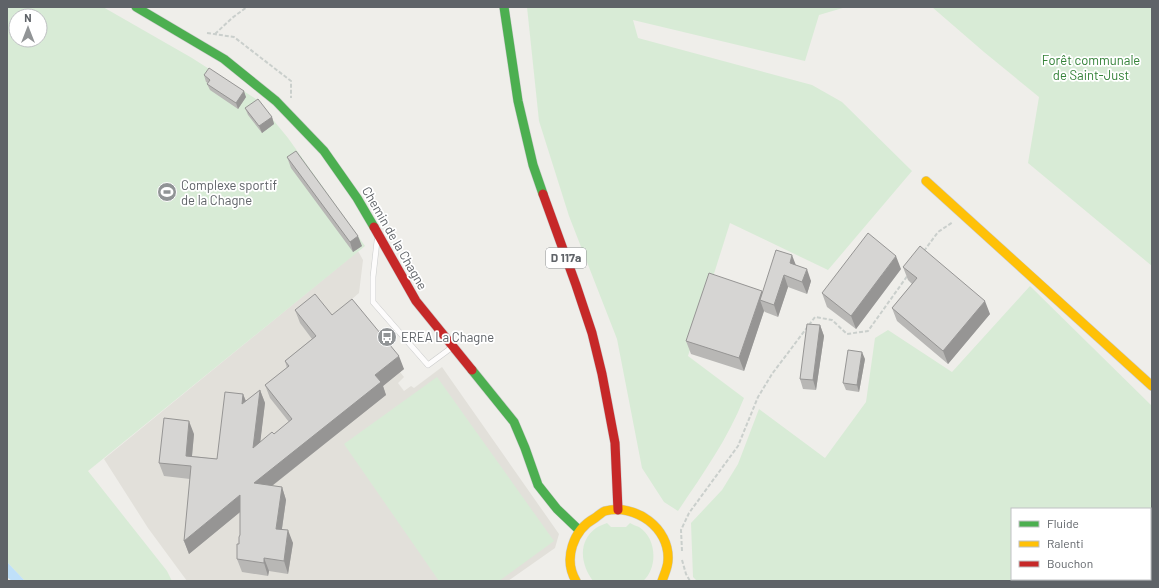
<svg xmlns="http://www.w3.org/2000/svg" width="1159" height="588" font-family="Barlow,sans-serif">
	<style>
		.education { fill: #e2e0da }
		.green { fill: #d8ebd6; fill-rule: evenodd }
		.water { fill: #bfe0f9 }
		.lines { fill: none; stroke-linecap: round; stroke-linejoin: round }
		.lane-casing { stroke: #cbcccc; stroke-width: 6 }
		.fast-casing { stroke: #cacacb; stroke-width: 10 }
		.slow-casing { stroke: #cacacb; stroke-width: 10 }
		.jam-casing { stroke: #cacacb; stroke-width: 10 }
		.path { stroke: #cacfcc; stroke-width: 2; stroke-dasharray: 4 2; stroke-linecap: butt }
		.lane { stroke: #fdfcfc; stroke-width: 5 }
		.fast { stroke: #4caf50; stroke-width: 9 }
		.slow { stroke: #ffc107; stroke-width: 9 }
		.jam { stroke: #c62828; stroke-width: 9 }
		.wall { fill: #b8b7b5 }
		.shaded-wall { fill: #969594 }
		.building { fill: #d6d5d3; stroke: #969594 }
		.labels { text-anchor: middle; stroke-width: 3.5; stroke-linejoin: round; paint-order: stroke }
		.shield { fill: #fff; stroke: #8f9295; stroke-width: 1 }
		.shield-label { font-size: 12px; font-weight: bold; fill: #5f6368 }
		.park-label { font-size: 13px; fill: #348238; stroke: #fff }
		.poi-label { font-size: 13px; fill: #5f6368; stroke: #fff; text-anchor: start }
		.street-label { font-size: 13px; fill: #5f6368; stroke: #fff }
	</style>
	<rect width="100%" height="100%" fill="#efeeea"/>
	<path class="education" d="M 358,251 L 363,260 L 359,293 L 345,305 L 357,312 L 404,369 L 400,372 L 404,377 L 398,383 L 404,391 L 411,386 L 414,388 L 442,367 L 559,534 L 555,548 L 508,581 L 187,581 L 148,528 L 104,459 Z"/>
	<path class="green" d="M 7,7 L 103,7 L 192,58 L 256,99 L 288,138 L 365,246 L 88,471 L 167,571 L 172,581 L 25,581 L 7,562 ZM 16,16 L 40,16 L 40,40 L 16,40 Z
		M 527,7 L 846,7 L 819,15 L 805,61 L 633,20 L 638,38 L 812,85 L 842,102 L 912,171 L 828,270 L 730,223 L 688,356 L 744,398 C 728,439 702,475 678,511 L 664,502 L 642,468 L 617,339 L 569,216 L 539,121 Z
		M 932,7 L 1152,7 L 1152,266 L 1028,163 L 1039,97 L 984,52 Z
		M 1030,286 L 1152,406 L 1152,581 L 697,581 L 693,577 L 691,523 L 722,490 L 738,464 L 759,409 L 825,458 L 866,402 L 875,338 L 888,330 L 952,372 ZM 1012,509 L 1150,509 L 1150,579 L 1012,579 Z
		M 437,377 L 554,541 L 499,581 L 439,581 L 344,444 Z
		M 607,523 L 611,527 L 626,527 L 630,523 C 633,525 637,526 639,527 C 657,538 658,568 643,581 L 593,581 C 581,565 577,542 596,528 C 599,526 604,524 607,523 Z"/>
	<path class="water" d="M 7,562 L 25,581 L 12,581 L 7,577 Z"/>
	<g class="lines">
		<g class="lane-casing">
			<path id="lane" d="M 377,241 L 373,277 L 373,302 L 428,365 L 451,348"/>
		</g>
		<g class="fast-casing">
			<path id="fast" d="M 136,7 L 224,59 L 276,101 L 324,151 L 357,198 L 374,227
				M 504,7 L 518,101 L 533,165 L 543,194
				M 472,370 L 514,422 L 525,448 L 538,485 L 557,509 L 579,530"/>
		</g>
		<g class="slow-casing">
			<path id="slow" d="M 926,181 L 1152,386
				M 576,581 C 563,559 573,530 595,518 C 598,516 602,512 605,511 C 635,503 670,528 668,560 C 668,567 664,575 662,581"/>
		</g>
		<g class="jam-casing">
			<path id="jam" d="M 543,194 L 576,285 L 592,333 L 602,374 L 615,443 L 618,510
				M 374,227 L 416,301 L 472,370"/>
		</g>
		<path class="path" d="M 207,33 L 234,37 L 291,81 L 291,98
			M 215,34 L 232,18 L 247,7
			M 924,251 L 938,232 L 953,222
			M 682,551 L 681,530 L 689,513 L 738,446 L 758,397 L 772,374 L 815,317 L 832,320 L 847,334 L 868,331 L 908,275
			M 682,560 L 686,574 L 690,581"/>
		<use href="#lane" class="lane"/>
		<use href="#fast" class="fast"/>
		<use href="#slow" class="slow"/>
		<use href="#jam" class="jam"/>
	</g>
	<path class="wall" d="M 204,75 L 246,97 L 238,109 L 210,90 L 207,84 L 208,83 L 206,82 Z
		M 245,108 L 272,117 L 274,124 L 262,133 L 248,115 Z
		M 287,157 L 362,246 L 353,252 L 291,168 Z
		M 796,265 L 811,281 L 807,294 L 788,287 L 778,317 L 765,312 L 764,311 L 744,371 L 691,354 L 686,341 L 762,291 L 763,293 Z
		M 903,267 L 990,314 L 948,364 L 897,321 L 892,308 L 912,284 L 908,280 Z
		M 901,269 L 856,329 L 827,307 L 822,293 Z
		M 295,310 L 332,315 L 404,369 L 383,386 L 386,395 L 272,486 L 282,487 L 286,500 L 282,529 L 293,543 L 288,574 L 269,571 L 268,576 L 242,572 L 237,559 L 240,535 L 240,512 L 189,554 L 184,541 L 190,479 L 164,476 L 159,463 L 194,434 L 192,456 L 217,459 L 243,394 L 246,401 L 260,390 L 265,403 L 260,442 L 274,434 L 289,422 L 270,398 L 265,385 L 287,368 L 285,361 L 312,339 L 300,323 Z
		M 820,325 L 824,336 L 816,390 L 803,389 L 800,379 Z
		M 865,359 L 859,392 L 846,390 L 843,383 Z"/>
	<path class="shaded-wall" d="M 244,91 L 246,97 L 238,109 L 236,103 Z
		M 272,117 L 274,124 L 262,133 L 259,126 Z
		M 358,236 L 362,246 L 353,252 L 350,242 Z
		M 792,255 L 797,268 L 790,263 Z
		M 896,256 L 901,269 L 856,329 L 851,316 Z
		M 807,269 L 811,281 L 807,294 L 802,282 Z
		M 784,275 L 788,287 L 778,317 L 774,305 Z
		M 762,291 L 766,302 L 760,300 L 764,311 L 744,371 L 739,358 Z
		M 985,301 L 990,314 L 948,364 L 943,351 Z
		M 820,325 L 824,336 L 816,390 L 813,380 Z
		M 862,352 L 865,359 L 859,392 L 857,385 Z
		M 399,356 L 404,369 L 383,386 L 386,395 L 259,496 L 254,483 L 375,375 Z
		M 260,390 L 265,403 L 258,461 L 253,448 Z
		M 243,394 L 248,407 L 242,404 Z
		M 189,421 L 194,434 L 191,466 L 186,456 Z
		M 282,487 L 286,500 L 280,542 L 276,529 Z
		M 240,495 L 245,508 L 189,554 L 184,541 Z
		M 288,530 L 293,543 L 288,574 L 284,561 Z
		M 264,558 L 269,571 L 268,576 L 264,563 Z"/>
	<path class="building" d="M 209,68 L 244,91 L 236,103 L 207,84 L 210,80 L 204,75 Z
		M 258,99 L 272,117 L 259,126 L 245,108 Z
		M 296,151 L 358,236 L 350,242 L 287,157 Z
		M 868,233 L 896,256 L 851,316 L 822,293 Z
		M 920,246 L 985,301 L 943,351 L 892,308 L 917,278 L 903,267 Z
		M 776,250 L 792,255 L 790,263 L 807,269 L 802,282 L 784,275 L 774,305 L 760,300 Z
		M 709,273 L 762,291 L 739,358 L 686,341 Z
		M 315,294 L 332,315 L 352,299 L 399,356 L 375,375 L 381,382 L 254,483 L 282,487 L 276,529 L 288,530 L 284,561 L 264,558 L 264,563 L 237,559 L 237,544 L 239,544 L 239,537 L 240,535 L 240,495 L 184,541 L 191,466 L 159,463 L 164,418 L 189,421 L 186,456 L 217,459 L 225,392 L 243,394 L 242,404 L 260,390 L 253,448 L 272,432 L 274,434 L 292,419 L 265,385 L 289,366 L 285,361 L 316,336 L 295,310 Z
		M 807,324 L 820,325 L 813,380 L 800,379 Z
		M 848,350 L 862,352 L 857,385 L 843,383 Z"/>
	<defs>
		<g id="stadium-disc" transform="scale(1)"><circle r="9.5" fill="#919496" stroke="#fff"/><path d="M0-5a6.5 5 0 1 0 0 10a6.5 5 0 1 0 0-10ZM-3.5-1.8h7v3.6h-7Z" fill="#fff"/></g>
		<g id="bus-disc" transform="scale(1)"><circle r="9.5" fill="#919496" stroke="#fff"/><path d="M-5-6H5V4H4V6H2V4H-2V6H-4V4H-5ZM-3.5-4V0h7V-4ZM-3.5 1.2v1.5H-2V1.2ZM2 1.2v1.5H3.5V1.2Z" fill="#fff"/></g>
	</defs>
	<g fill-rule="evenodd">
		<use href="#stadium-disc" x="167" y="192"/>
		<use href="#bus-disc" x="387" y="337"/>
	</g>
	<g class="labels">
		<rect class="shield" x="546" y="248" width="40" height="20" rx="3"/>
		<g class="shield-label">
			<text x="566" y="262">D 117a</text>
		</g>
		<g class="park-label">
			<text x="1091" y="65">Forêt communale<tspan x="1091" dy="15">de Saint-Just</tspan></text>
		</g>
		<g class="poi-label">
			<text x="181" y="190">Complexe sportif<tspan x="181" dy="15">de la Chagne</tspan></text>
			<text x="401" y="342">EREA La Chagne</text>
		</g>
		<g class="street-label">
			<text transform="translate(395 238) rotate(60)" y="5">Chemin de la Chagne</text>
		</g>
	</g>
	<rect width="1159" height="588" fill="none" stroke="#5f6368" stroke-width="16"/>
	<rect x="1011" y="508" width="140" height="72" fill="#ffffff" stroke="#bfc1c3"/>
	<rect x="1019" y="521" width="20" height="6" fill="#4caf50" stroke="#bfc1c3"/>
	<text x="1047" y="528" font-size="12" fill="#5f6368">Fluide</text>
	<rect x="1019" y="541" width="20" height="6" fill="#ffc107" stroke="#bfc1c3"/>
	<text x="1047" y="548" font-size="12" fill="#5f6368">Ralenti</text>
	<rect x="1019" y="561" width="20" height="6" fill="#c62828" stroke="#bfc1c3"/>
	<text x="1047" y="568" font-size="12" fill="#5f6368">Bouchon</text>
	<g transform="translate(28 28)"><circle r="19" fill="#ffffff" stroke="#bfc1c3"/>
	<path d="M0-3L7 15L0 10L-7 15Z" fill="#919496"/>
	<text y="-6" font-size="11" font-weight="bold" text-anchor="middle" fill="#5f6368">N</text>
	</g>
</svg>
